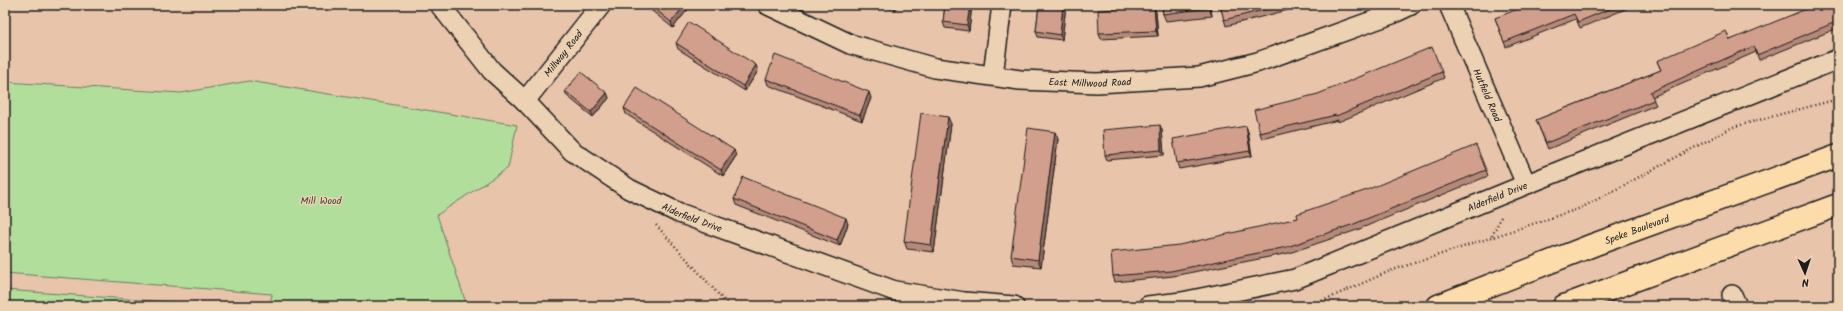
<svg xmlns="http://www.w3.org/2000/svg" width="1843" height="311" font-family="Kalam,sans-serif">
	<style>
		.green { fill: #b2de9c; stroke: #677d5c }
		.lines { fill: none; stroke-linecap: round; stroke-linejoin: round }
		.street-casing { stroke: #1c1c1c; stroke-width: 22 }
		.highway-casing { stroke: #1c1c1c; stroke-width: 25 }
		.path { stroke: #1c1c1c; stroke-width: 2.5; stroke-dasharray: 1 3; stroke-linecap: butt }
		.street { stroke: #ecd1b3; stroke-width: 19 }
		.highway { stroke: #fddcac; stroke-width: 22 }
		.wall { fill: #b58979; stroke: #1c1c1c }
		.shaded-wall { fill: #936f63; stroke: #1c1c1c }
		.building { fill: #d29f8d; stroke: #1c1c1c }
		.labels { text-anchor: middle; stroke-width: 3; stroke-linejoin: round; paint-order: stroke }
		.street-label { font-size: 10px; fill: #1c1c1c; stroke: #ecd1b3 }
		.park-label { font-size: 10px; fill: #3a4336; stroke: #ecd1b3 }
	</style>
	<rect width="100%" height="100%" fill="#e8c4aa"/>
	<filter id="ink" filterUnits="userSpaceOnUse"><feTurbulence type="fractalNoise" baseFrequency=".025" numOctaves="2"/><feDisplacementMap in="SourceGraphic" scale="8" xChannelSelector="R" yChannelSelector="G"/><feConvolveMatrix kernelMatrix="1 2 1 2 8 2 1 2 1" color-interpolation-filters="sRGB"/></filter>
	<g filter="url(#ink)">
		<path class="green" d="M 249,81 L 517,125 L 508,168 L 437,215 L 467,306 L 270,306 L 272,294 L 5,273 L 5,82 L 181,93 Z
			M 5,290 L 223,306 L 5,306 Z"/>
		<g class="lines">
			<g class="street-casing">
				<g id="street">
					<path id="s1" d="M 440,5 L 492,71 L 525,101 L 572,151 L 629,189 L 679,213 L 895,291 L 964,302 L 1014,306"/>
					<path id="s2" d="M 768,5 L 850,44 L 935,68 L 1020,80 L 1097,83 L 1199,77 L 1258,62 L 1392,14 L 1411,5"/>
					<path id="s3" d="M 1449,5 L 1526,184"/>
					<path d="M 993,75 L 1002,5"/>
					<path id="s4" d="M 525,101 L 601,5"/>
					<path d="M 1732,295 L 1737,306"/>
					<path id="s5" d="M 1148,306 L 1182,302 L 1295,279 L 1510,191 L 1838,59"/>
				</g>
			</g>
			<g class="highway-casing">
				<g id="highway">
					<path id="s6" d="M 1438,306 L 1593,245 L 1838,156"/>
					<path d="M 1564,306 L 1838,205"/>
				</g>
			</g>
			<path class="path" d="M 656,225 L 729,306
				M 1492,236 L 1501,217
				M 1311,306 L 1390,271 L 1581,208 L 1733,127 L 1838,99"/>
			<use href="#street" class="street"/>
			<use href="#highway" class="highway"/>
		</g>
		<path class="wall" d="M 646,5 L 687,5 L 688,9 L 673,28 L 647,7 Z
			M 882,5 L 897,5 L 895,10 Z
			M 945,5 L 972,5 L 969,31 L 945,28 L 943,22 Z
			M 1039,5 L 1066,5 L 1062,40 L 1038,37 L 1036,31 Z
			M 1162,5 L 1210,5 L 1212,16 L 1166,21 L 1163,14 Z
			M 1220,5 L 1291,5 L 1292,9 L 1226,26 Z
			M 1554,5 L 1635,5 L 1580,28 L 1576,19 L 1506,47 L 1495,18 Z
			M 1838,5 L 1838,28 L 1759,60 L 1756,52 L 1652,97 L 1656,105 L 1548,149 L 1536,120 L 1661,70 L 1657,61 L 1730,40 Z
			M 1156,12 L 1158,36 L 1101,39 L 1099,33 Z
			M 676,43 L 758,71 L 745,91 L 678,49 Z
			M 1442,72 L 1444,78 L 1338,122 L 1338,120 L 1262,139 L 1260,133 Z
			M 766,79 L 871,98 L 862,121 L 768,85 Z
			M 565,91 L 607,93 L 609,98 L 593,117 L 567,96 Z
			M 624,108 L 736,156 L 723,176 L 626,114 Z
			M 951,124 L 934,252 L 907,249 L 904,241 Z
			M 1246,126 L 1248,132 L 1252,156 L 1179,169 L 1177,163 Z
			M 1162,130 L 1164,155 L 1107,160 L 1105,155 Z
			M 1058,139 L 1041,267 L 1013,264 L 1011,256 Z
			M 1486,170 L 1488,176 L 1357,230 L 1289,253 L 1173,276 L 1115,282 L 1113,276 L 1298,218 Z
			M 734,199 L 848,224 L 840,246 L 736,205 Z"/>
		<path class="shaded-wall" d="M 685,5 L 687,5 L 688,9 L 673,28 L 671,22 Z
			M 893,5 L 897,5 L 895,10 Z
			M 970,5 L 972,5 L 969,31 L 967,25 Z
			M 1063,5 L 1066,5 L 1062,40 L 1060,35 Z
			M 1209,5 L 1210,5 L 1212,16 L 1209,8 Z
			M 1154,7 L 1156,12 L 1158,36 L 1156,31 Z
			M 756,65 L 758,71 L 745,91 L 743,86 Z
			M 869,92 L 871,98 L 862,121 L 860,115 Z
			M 607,93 L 609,98 L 593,117 L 591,112 Z
			M 948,117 L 951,124 L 934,252 L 931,245 Z
			M 1160,125 L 1162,130 L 1164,155 L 1161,150 Z
			M 1246,126 L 1248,132 L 1252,156 L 1250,151 Z
			M 1055,132 L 1058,139 L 1041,267 L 1038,260 Z
			M 734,150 L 736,156 L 723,176 L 721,170 Z
			M 846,218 L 848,224 L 840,246 L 837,240 Z"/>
		<path class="building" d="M 650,5 L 685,5 L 671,22 Z
			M 945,5 L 970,5 L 967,25 L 943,22 Z
			M 1039,5 L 1063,5 L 1060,35 L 1036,31 Z
			M 1162,5 L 1209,5 L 1209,8 L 1163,14 Z
			M 1220,5 L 1283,5 L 1224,20 Z
			M 1528,5 L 1552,5 L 1552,6 L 1554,5 L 1619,5 L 1578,22 L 1574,14 L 1504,42 L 1495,18 Z
			M 1816,5 L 1838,5 L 1838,21 L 1757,55 L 1754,46 L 1650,92 L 1654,100 L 1546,143 L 1536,120 L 1661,70 L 1657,61 L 1726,31 L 1730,40 Z
			M 1154,7 L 1156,31 L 1099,33 L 1098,10 Z
			M 689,22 L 756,65 L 743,86 L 676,43 Z
			M 1432,47 L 1442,72 L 1336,116 L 1336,115 L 1260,133 L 1254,110 L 1318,94 Z
			M 775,55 L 869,92 L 860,115 L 766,79 Z
			M 581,72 L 607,93 L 591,112 L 565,91 Z
			M 637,88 L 734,150 L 721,170 L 624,108 Z
			M 921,113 L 948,117 L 931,245 L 904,241 Z
			M 1160,125 L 1161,150 L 1105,155 L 1103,130 Z
			M 1246,126 L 1250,151 L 1177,163 L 1173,139 Z
			M 1028,128 L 1055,132 L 1038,260 L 1011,256 Z
			M 1476,145 L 1486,170 L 1354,224 L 1287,247 L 1171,271 L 1113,276 L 1111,252 L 1179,245 L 1298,218 L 1297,214 L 1364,191 Z
			M 743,177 L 846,218 L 837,240 L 734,199 Z"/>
	</g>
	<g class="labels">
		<g class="street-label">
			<text dy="4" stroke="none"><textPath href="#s4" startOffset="61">Millway Road</textPath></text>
			<text dy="4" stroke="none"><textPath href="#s2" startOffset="335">East Millwood Road</textPath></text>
			<text dy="4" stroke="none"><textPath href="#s3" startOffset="98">Hutfield Road</textPath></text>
			<text dy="4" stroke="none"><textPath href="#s5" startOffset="368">Alderfield Drive</textPath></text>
			<text dy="4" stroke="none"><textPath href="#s1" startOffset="335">Alderfield Drive</textPath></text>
			<text dy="4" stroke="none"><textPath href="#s6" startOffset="213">Speke Boulevard</textPath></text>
		</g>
		<g class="park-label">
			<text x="321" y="204">Mill Wood</text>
		</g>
	</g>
	<rect width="1843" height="311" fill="none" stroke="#ecd1b3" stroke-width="20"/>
	<rect x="10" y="10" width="1823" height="291" fill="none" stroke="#1c1c1c" stroke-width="1.5" filter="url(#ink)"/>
	<g transform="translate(1805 273) rotate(177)" stroke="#ecd1b3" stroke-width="3" paint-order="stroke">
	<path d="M0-3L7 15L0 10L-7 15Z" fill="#1c1c1c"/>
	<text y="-6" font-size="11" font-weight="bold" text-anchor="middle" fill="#1c1c1c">N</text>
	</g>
</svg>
